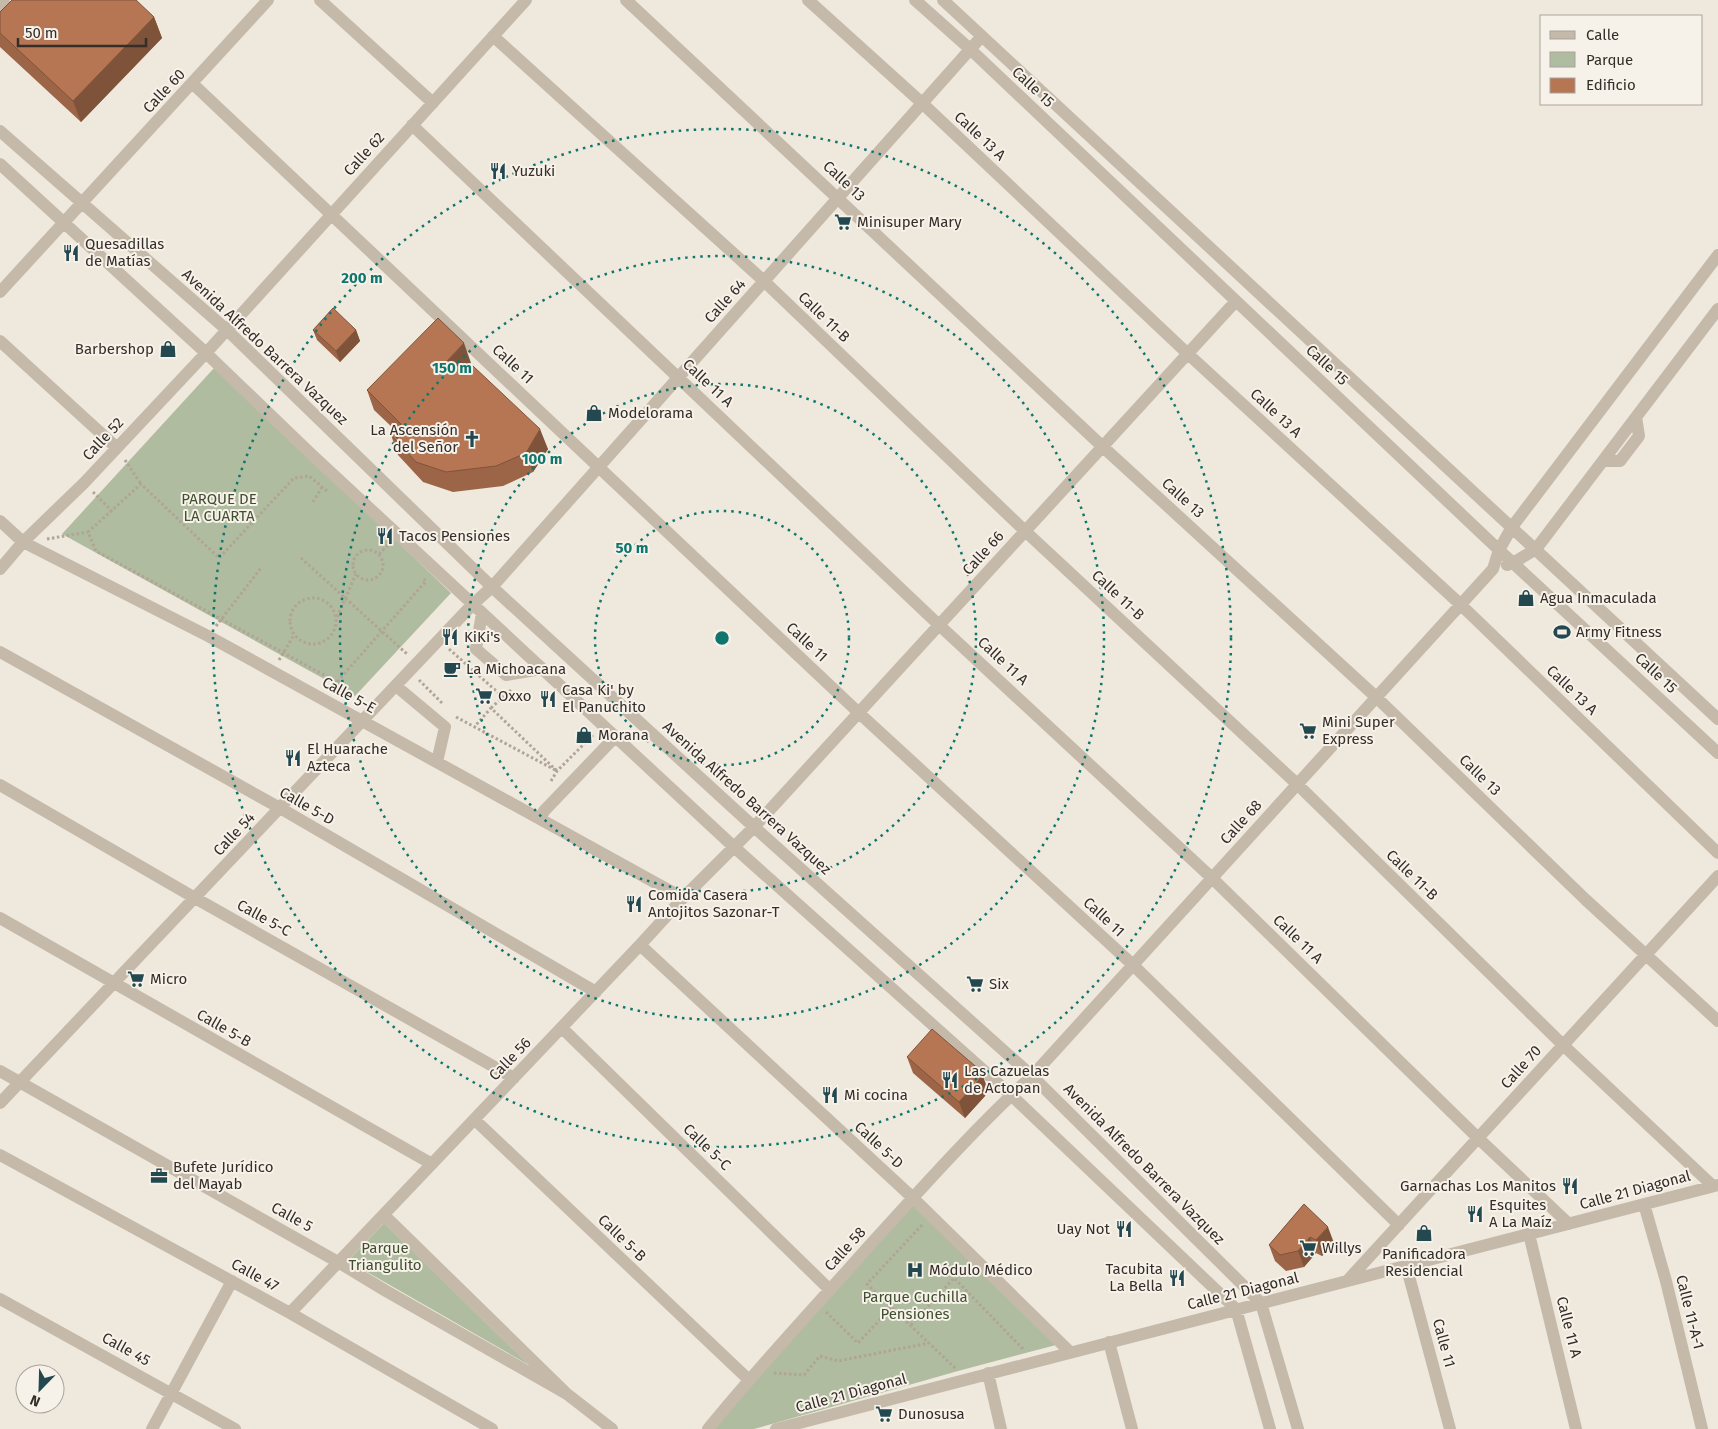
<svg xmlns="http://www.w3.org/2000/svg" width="1718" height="1429" font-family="'Fira Sans',sans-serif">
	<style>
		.green { fill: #afbc9f }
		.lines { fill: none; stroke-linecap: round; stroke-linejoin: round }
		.path { stroke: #b1a495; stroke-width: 3; stroke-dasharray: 2.5 2.5; stroke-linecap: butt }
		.minor { stroke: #c5b9aa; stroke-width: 12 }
		.wall { fill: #9d6547 }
		.shaded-wall { fill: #7f533a }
		.building { fill: #b67653; stroke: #7f533a }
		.ring { fill: none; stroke: #0f766e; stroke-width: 2.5; stroke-dasharray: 2.5 5 }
		.labels { text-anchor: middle; stroke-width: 4; stroke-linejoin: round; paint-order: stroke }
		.street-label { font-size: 15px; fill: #342d29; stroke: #f7f2e9 }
		.poi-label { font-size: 15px; fill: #342d29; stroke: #f7f2e9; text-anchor: start }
		.park-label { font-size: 15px; fill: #404f30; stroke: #f7f2e9 }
		.centre { fill: #0f766e; stroke: #f7f2e9; stroke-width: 2.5 }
		.ring-label { font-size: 15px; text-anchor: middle; font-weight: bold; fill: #0f766e; stroke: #f7f2e9; stroke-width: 4; stroke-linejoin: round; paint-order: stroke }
	</style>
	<rect width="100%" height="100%" fill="#efe8dd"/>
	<path class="green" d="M 215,367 L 451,593 L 355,696 L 62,534 Z
		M 910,1201 L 1056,1345 L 958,1371 L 754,1429 L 713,1429 Z
		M 384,1223 L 529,1365 L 348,1261 Z"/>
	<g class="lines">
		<path class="path" d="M 125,460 L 141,484
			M 327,491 L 309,476 L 294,478 L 219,558 L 141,484 L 88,532 L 96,551 L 337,682
			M 93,492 L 112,511
			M 313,502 L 322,487
			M 47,539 L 88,532
			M353 565a15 15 0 1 1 30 0a15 15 0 1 1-30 0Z
			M 379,554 L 389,544
			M 301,558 L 407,654
			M290 621a23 23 0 1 1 46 0a23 23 0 1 1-46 0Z
			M 337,617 L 356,574
			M 216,626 L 261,568
			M 449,649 L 503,697
			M 279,660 L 294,635
			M 419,680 L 443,704
			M 345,694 L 337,682 L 426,581 L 424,579
			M 491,708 L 511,690
			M 456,717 L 557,771 L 491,708 L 475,726
			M 551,781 L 557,771 L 594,734
			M 922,1225 L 867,1284 L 956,1369
			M 826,1312 L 858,1343 L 892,1307
			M 911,1325 L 954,1278 L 1024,1350
			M 774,1373 L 804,1375 L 820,1356 L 838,1361 L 929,1343"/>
		<path class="minor" d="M 0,0 L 9,8 L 0,17
			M 320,0 L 433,103
			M 626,0 L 1103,447 L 1376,697 L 1586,900 L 1718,1021
			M 808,0 L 922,103 L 1188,354 L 1460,604 L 1718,853
			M 915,0 L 970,49 L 1499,550 L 1718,753
			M 943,0 L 1718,719
			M 493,36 L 764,281 L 1025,531 L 1297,784 L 1563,1045 L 1713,1186
			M 193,84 L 859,713 L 1133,965 L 1399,1225
			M 412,125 L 939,625 L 1212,878 L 1478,1138 L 1569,1224
			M 0,131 L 227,330 L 492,587 L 754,827 L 1032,1076 L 1261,1303 L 1298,1429
			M 0,164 L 206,353 L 309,452 L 734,847 L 1011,1095 L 1236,1309 L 1270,1429
			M 0,292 L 268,0
			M 0,341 L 117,448
			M 1603,461 L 1620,461 L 1639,436 L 1636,417
			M 0,521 L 23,542 L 208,636 L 683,898
			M 1507,565 L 1513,563 L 1536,549 L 1718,309
			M 0,569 L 23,542 L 84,483 L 206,353 L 526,0
			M 482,613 L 476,649 L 506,675 L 541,669
			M 0,652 L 280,808 L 596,992
			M 396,686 L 445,727 L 437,762
			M 0,785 L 195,898 L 514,1078
			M 540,819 L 544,811 L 615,737
			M 0,918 L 432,1164
			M 640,945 L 913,1198 L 1070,1352
			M 562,1028 L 830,1290
			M 0,1071 L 338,1262 L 386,1291 L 567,1394
			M 0,1103 L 472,605 L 492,587 L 982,36
			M 475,1120 L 748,1379
			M 0,1155 L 290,1313 L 492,1429
			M 1644,1204 L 1666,1281 L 1702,1429
			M 384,1215 L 567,1394 L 612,1429
			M 1529,1234 L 1576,1429
			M 1406,1265 L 1450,1429
			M 1348,1280 L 1718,876
			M 0,1299 L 235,1429
			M 290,1313 L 640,945 L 683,898 L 754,827 L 1236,301
			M 1109,1342 L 1132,1429
			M 988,1373 L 1001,1429
			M 152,1429 L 232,1281
			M 708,1429 C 759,1366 815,1307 869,1246 C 921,1189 975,1128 1032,1076 L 1493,569 L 1499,550 L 1512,527 L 1718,255
			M 776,1429 L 1718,1185"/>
	</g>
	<path class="wall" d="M 0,12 L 154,17 L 162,38 L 81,122 L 0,47 Z
		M 313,330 L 356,330 L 360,341 L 340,362 L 317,340 Z
		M 471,363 L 469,365 L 548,449 L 533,472 L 503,486 L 453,492 L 423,482 L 398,455 L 391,435 L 395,430 L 374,410 L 367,390 Z
		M 907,1057 L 987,1087 L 985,1096 L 965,1118 L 913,1073 Z
		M 1304,1204 L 1334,1243 L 1322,1256 L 1316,1253 L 1304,1267 L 1286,1271 L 1275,1261 L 1269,1245 Z"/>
	<path class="shaded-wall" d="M 154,17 L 162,38 L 81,122 L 73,101 Z
		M 356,330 L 360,341 L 340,362 L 336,351 Z
		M 464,343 L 471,363 L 450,384 L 443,365 Z
		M 540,429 L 548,449 L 533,472 L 526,453 Z
		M 981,1071 L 987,1087 L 985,1096 L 965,1118 L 959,1102 Z
		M 1328,1227 L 1334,1243 L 1322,1256 L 1316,1240 Z
		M 1310,1237 L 1316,1253 L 1304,1267 L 1298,1251 Z"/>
	<path class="building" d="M 12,0 L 136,0 L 154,17 L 73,101 L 0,33 L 0,12 Z
		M 333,308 L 356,330 L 336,351 L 313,330 Z
		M 438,318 L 464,343 L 443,365 L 473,366 L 540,429 L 526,453 L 496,466 L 446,472 L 416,462 L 391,435 L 401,424 L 367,390 Z
		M 932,1029 L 981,1071 L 979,1080 L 959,1102 L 907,1057 Z
		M 1304,1204 L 1328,1227 L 1316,1240 L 1310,1237 L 1298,1251 L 1280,1255 L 1269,1245 Z"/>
	<g class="ring">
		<circle cx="722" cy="638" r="127"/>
		<circle cx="722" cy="638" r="254"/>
		<circle cx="722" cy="638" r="382"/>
		<circle cx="722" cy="638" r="509"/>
	</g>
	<defs>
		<g id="restaurant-bare" transform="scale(1.35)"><path d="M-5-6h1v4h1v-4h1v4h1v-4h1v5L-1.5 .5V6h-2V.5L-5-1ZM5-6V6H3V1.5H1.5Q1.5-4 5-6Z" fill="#244850" stroke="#f7f2e9" stroke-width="2.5" paint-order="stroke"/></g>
		<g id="supermarket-bare" transform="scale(1.35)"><path d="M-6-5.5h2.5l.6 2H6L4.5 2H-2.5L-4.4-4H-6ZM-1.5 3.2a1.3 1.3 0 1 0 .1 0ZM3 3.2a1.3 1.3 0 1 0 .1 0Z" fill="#244850" stroke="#f7f2e9" stroke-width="2.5" paint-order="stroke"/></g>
		<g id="shop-bare" transform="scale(1.35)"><path d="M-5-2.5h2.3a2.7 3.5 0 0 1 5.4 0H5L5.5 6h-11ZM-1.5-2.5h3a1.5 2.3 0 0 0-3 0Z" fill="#244850" stroke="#f7f2e9" stroke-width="2.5" paint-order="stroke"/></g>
		<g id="church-bare" transform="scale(1.35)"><path d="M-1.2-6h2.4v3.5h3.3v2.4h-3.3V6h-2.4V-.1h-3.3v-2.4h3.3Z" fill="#244850" stroke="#f7f2e9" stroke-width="2.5" paint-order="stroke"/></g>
		<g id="stadium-bare" transform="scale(1.35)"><path d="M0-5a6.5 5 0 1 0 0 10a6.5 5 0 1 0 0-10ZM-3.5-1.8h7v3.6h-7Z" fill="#244850" stroke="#f7f2e9" stroke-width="2.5" paint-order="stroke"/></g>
		<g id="cafe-bare" transform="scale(1.35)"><path d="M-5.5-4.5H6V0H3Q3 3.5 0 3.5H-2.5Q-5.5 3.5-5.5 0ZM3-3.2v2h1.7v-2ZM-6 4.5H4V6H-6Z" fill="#244850" stroke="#f7f2e9" stroke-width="2.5" paint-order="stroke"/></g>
		<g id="office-bare" transform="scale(1.35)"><path d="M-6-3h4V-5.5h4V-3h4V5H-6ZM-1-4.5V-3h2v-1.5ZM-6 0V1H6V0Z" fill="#244850" stroke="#f7f2e9" stroke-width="2.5" paint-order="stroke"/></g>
		<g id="hospital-bare" transform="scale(1.35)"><path d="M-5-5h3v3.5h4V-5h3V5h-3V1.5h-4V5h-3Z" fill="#244850" stroke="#f7f2e9" stroke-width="2.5" paint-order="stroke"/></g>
	</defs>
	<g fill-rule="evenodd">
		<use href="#restaurant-bare" x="498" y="171"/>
		<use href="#supermarket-bare" x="843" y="222"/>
		<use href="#restaurant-bare" x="71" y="253"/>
		<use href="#shop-bare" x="168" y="349"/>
		<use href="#shop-bare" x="594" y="413"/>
		<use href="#church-bare" x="472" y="439"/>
		<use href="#restaurant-bare" x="385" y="536"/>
		<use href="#shop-bare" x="1526" y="598"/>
		<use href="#stadium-bare" x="1562" y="632"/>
		<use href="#restaurant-bare" x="450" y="637"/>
		<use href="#cafe-bare" x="452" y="669"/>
		<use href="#supermarket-bare" x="484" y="696"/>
		<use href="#restaurant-bare" x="548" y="699"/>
		<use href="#supermarket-bare" x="1308" y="731"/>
		<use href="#shop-bare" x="584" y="735"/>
		<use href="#restaurant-bare" x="293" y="758"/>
		<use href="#restaurant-bare" x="634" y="904"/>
		<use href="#supermarket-bare" x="136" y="979"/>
		<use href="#supermarket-bare" x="975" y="984"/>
		<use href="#restaurant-bare" x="950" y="1080"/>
		<use href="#restaurant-bare" x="830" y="1095"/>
		<use href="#office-bare" x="159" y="1176"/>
		<use href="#restaurant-bare" x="1570" y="1186"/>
		<use href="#restaurant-bare" x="1475" y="1214"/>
		<use href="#restaurant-bare" x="1124" y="1229"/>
		<use href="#shop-bare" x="1424" y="1233"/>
		<use href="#supermarket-bare" x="1308" y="1248"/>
		<use href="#hospital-bare" x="915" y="1270"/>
		<use href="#restaurant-bare" x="1177" y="1278"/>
		<use href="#supermarket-bare" x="884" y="1414"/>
	</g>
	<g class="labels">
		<g class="street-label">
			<text transform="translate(1033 87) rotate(43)" y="5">Calle 15</text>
			<text transform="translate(164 91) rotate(-47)" y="5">Calle 60</text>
			<text transform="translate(980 136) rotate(43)" y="5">Calle 13 A</text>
			<text transform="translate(364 154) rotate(-48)" y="5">Calle 62</text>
			<text transform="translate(844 181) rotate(43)" y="5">Calle 13</text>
			<text transform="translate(725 301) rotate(-48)" y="5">Calle 64</text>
			<text transform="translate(824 317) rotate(44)" y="5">Calle 11-B</text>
			<text transform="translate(265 347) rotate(43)" y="5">Avenida Alfredo Barrera Vazquez</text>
			<text transform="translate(513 364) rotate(43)" y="5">Calle 11</text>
			<text transform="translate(1327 365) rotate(43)" y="5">Calle 15</text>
			<text transform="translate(708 383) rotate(43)" y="5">Calle 11 A</text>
			<text transform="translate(1276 413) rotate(43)" y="5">Calle 13 A</text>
			<text transform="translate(103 439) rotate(-47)" y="5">Calle 52</text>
			<text transform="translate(1183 498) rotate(42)" y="5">Calle 13</text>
			<text transform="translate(983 553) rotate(-48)" y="5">Calle 66</text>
			<text transform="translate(1118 595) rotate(43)" y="5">Calle 11-B</text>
			<text transform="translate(807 642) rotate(43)" y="5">Calle 11</text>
			<text transform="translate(1003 661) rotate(43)" y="5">Calle 11 A</text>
			<text transform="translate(1656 673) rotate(43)" y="5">Calle 15</text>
			<text transform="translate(1572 690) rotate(44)" y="5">Calle 13 A</text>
			<text transform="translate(349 695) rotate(29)" y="5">Calle 5-E</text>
			<text transform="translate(1480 775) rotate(44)" y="5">Calle 13</text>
			<text transform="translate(747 798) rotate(42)" y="5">Avenida Alfredo Barrera Vazquez</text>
			<text transform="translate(307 806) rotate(30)" y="5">Calle 5-D</text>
			<text transform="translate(1241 822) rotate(-48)" y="5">Calle 68</text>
			<text transform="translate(234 834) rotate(-47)" y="5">Calle 54</text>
			<text transform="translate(1412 875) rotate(44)" y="5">Calle 11-B</text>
			<text transform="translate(1104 917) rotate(43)" y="5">Calle 11</text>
			<text transform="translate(264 918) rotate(29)" y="5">Calle 5-C</text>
			<text transform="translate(1298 939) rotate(44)" y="5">Calle 11 A</text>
			<text transform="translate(224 1028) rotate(30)" y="5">Calle 5-B</text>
			<text transform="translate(510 1059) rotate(-46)" y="5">Calle 56</text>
			<text transform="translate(1521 1067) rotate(-48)" y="5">Calle 70</text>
			<text transform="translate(879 1145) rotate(43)" y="5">Calle 5-D</text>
			<text transform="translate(707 1147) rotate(44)" y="5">Calle 5-C</text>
			<text transform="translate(1144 1164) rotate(45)" y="5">Avenida Alfredo Barrera Vazquez</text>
			<text transform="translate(1635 1190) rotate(-15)" y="5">Calle 21 Diagonal</text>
			<text transform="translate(292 1217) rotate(29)" y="5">Calle 5</text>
			<text transform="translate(622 1238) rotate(44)" y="5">Calle 5-B</text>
			<text transform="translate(845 1249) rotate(-48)" y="5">Calle 58</text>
			<text transform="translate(255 1275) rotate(29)" y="5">Calle 47</text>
			<text transform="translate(1243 1291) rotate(-14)" y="5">Calle 21 Diagonal</text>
			<text transform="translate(1690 1312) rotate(76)" y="5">Calle 11-A-1</text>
			<text transform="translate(1569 1327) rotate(76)" y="5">Calle 11 A</text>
			<text transform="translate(1444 1343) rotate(75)" y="5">Calle 11</text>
			<text transform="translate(126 1349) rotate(29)" y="5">Calle 45</text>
			<text transform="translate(851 1393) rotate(-15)" y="5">Calle 21 Diagonal</text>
		</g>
		<g class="poi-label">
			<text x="512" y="176">Yuzuki</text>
			<text x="857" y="227">Minisuper Mary</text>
			<text x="85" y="249">Quesadillas<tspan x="85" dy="17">de Matías</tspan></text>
			<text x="154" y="354" text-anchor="end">Barbershop</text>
			<text x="608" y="418">Modelorama</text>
			<text x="458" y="435" text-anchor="end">La Ascensión<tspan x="458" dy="17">del Señor</tspan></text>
			<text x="399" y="541">Tacos Pensiones</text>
			<text x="1540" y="603">Agua Inmaculada</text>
			<text x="1576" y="637">Army Fitness</text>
			<text x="464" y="642">KiKi's</text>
			<text x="466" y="674">La Michoacana</text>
			<text x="562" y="695">Casa Ki' by<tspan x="562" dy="17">El Panuchito</tspan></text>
			<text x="498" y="701">Oxxo</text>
			<text x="1322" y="727">Mini Super<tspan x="1322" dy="17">Express</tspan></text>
			<text x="598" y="740">Morana</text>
			<text x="307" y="754">El Huarache<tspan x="307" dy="17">Azteca</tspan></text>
			<text x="648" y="900">Comida Casera<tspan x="648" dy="17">Antojitos Sazonar-T</tspan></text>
			<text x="150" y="984">Micro</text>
			<text x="989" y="989">Six</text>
			<text x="964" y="1076">Las Cazuelas<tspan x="964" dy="17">de Actopan</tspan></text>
			<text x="844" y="1100">Mi cocina</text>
			<text x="173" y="1172">Bufete Jurídico<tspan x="173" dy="17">del Mayab</tspan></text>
			<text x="1556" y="1191" text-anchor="end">Garnachas Los Manitos</text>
			<text x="1489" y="1210">Esquites<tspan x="1489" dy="17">A La Maíz</tspan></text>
			<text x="1110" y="1234" text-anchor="end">Uay Not</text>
			<text x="1322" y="1253">Willys</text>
			<text x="1424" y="1259" text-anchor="middle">Panificadora<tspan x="1424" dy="17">Residencial</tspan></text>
			<text x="1163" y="1274" text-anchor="end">Tacubita<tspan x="1163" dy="17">La Bella</tspan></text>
			<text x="929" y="1275">Módulo Médico</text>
			<text x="898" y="1419">Dunosusa</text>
		</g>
		<g class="park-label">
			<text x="219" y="504">PARQUE DE<tspan x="219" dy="17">LA CUARTA</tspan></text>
			<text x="385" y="1253">Parque<tspan x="385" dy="17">Triangulito</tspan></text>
			<text x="915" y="1302">Parque Cuchilla<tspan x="915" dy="17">Pensiones</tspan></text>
		</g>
	</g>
	<circle cx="722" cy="638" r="8" class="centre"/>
	<g class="ring-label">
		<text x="362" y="283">200 m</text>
		<text x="452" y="373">150 m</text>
		<text x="542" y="464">100 m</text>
		<text x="632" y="553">50 m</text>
	</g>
	<rect x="1540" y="15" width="162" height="90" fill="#f7f2e9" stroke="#a9a39c"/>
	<rect x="1550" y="31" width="25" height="8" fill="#c5b9aa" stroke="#a9a39c"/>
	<text x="1586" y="40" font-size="15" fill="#342d29">Calle</text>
	<rect x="1550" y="52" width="25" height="15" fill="#afbc9f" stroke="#a9a39c"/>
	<text x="1586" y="65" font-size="15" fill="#342d29">Parque</text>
	<rect x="1550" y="78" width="25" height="15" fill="#b67653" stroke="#a9a39c"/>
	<text x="1586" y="90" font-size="15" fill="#342d29">Edificio</text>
	<g transform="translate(40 1389) rotate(203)"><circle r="24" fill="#f7f2e9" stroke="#a9a39c"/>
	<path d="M0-4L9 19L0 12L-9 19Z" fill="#244850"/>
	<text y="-8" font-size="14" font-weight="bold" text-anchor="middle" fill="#342d29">N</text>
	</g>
	<path d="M18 38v8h128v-8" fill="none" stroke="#342d29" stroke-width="2.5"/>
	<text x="25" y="38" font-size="15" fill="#342d29" stroke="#f7f2e9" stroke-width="4" paint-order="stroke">50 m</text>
</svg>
